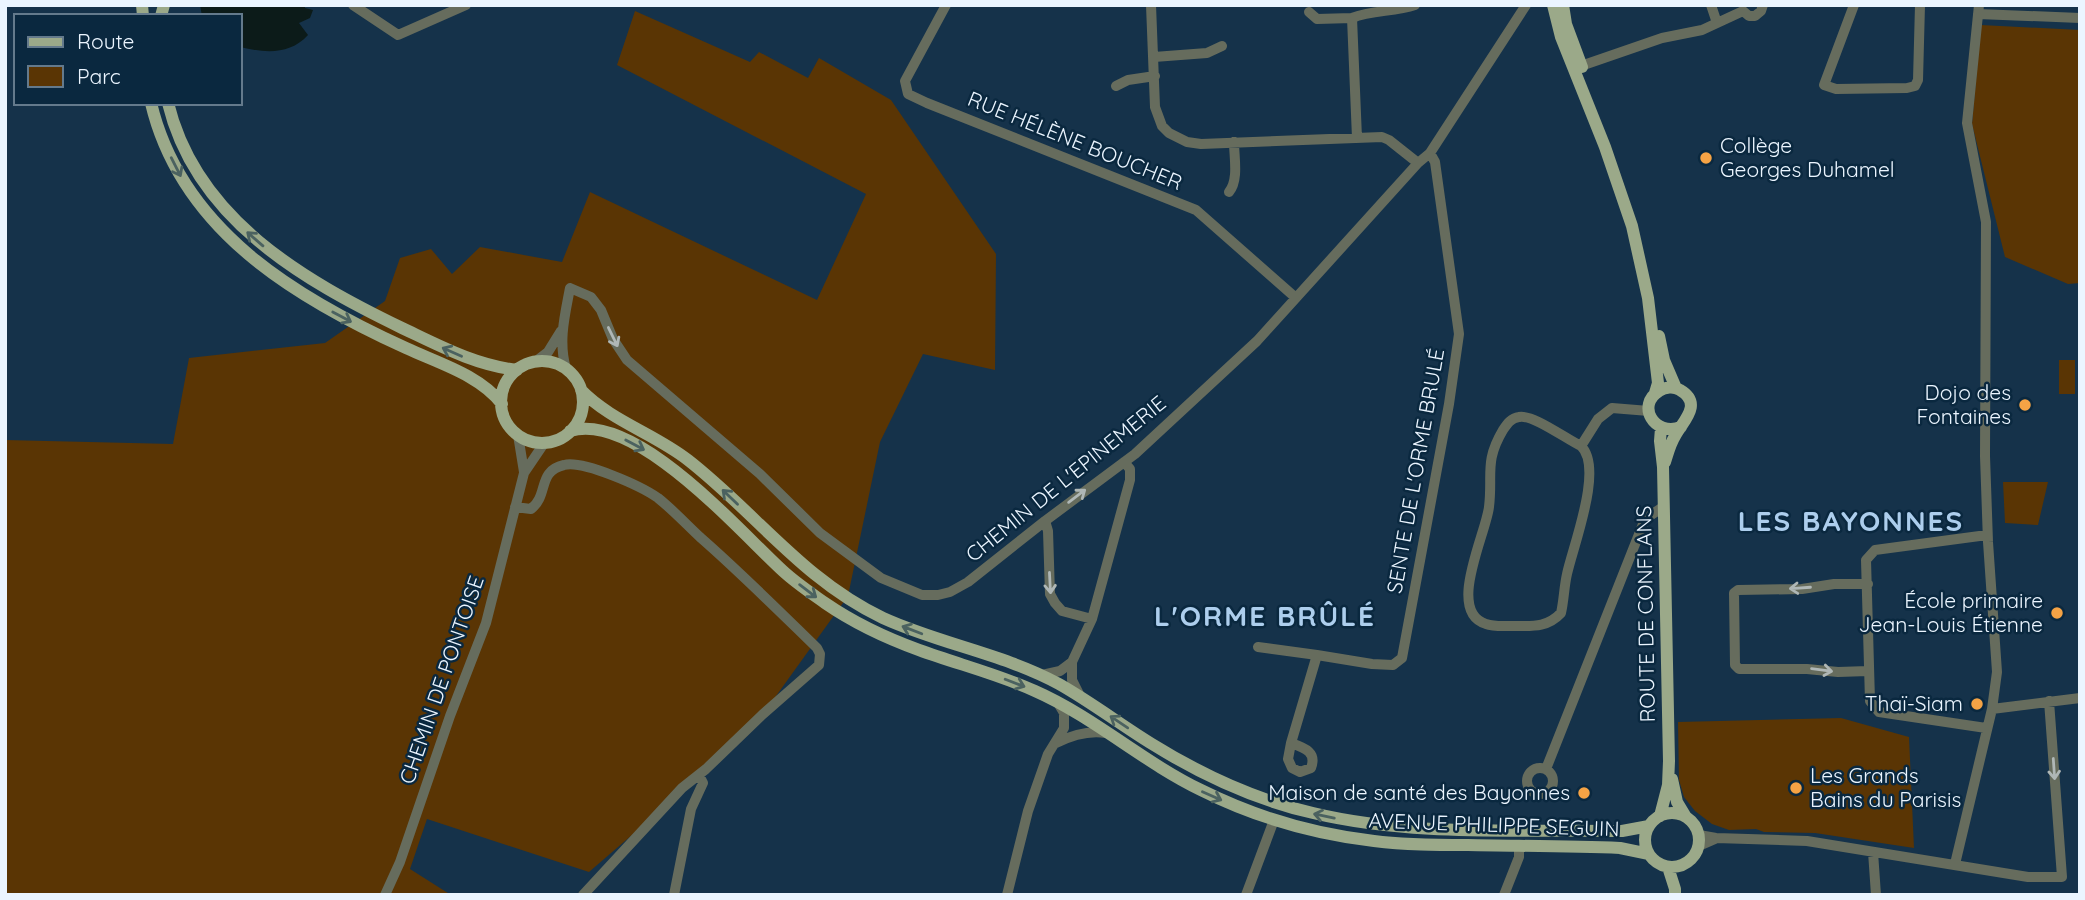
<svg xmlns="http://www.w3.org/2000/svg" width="2085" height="900" font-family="Quicksand,sans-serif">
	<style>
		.green { fill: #5a3504 }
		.water { fill: #0c1b19 }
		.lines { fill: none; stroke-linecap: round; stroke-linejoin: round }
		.minor { stroke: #666c5d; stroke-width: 10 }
		.major { stroke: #9ba989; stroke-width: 12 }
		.oneway { stroke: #4b6260 }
		.oneway2 { stroke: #afb7b6 }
		.poi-dot { fill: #f5a345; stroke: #0a283f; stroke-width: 2.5 }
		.labels { text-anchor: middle; stroke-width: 5; stroke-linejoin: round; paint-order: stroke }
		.street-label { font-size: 21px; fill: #ebf5ff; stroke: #0a283f }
		.poi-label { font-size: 21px; fill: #ebf5ff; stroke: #0a283f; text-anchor: end }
		.district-label { font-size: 28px; font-weight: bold; letter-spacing: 2px; fill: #adceed; stroke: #0a283f }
	</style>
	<rect width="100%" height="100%" fill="#15324a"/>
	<path class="green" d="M 635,11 L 750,62 L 759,52 L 808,78 L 819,58 L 891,100 L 996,254 L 995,370 L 923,354 L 880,442 L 848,596 L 748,735 L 589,872 L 427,819 L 410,869 L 451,895 L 5,895 L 5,440 L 173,444 L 189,358 L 325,343 L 385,301 L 400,258 L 431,249 L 452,274 L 480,247 L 562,262 L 590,192 L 817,300 L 866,194 L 617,65 Z
		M 1981,25 L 2080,30 L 2080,283 L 2068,284 L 2005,257 L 1972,124 Z
		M 2059,360 L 2075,360 L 2075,394 L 2059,394 Z
		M 2003,482 L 2048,482 L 2038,525 L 2005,523 Z
		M 1841,718 L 1909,737 L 1914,848 L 1815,833 L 1764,832 L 1756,829 L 1729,830 L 1712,824 L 1695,811 L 1684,797 L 1679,780 L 1678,722 Z"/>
	<path class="water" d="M 200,5 L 305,5 L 305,8 L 313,10 L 310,18 L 299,23 L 308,35 C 290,55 265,53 240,47 L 240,16 L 202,16 Z"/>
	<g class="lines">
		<path class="minor" d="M 353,5 L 398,35 L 466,5
			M 946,5 L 905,81 L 908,94 L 927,103 L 1196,210 L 1296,298
			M 1151,5 L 1155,107 L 1162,126 L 1169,133 L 1187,142 L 1201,144 L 1382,137 L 1389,140 L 1418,163
			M 1711,5 L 1717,23
			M 1854,5 L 1824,85 L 1836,89 L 1907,88 L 1915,86 L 1918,80 L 1920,5
			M 1743,11 L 1749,16 L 1755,16 L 1761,11 L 1763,5
			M 1309,12 L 1317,19 L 1352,18
			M 1978,14 L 2080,18
			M 1154,57 L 1207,53 L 1222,46
			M 1575,68 L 1662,38 L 1702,30 L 1743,11
			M 1116,86 L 1128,80 L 1155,76
			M 1357,138 L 1352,18 C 1372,10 1394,12 1415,5
			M 1229,192 C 1239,180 1234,157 1234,142
			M 535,362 L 548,352 L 561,331
			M 566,369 C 558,341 565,315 570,288 L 591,297 L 601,310 L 613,339 L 627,360 L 760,474 L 820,533 L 881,578 L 922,595 L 938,595 L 950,592 L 968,582 L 1045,521 L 1135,454 L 1257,341 L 1418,163 L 1430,153 L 1526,5
			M 518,435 L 524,472
			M 1581,446 C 1566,439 1533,414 1519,417 C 1511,418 1507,424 1503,430 C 1484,462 1493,474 1489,507 C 1486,534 1446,612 1486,624 C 1494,627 1504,626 1512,626 C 1532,626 1547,628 1561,613 C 1564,600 1564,587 1567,574 C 1573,546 1604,468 1581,446 L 1598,419 L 1612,408 L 1649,411
			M 515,507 L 531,509 C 549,495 537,471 564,465 C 583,460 641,486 658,498 C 673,510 687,525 701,538 C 741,573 779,611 817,648 L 820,654 L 819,665 L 762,715 L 706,769 L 682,788 L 583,895
			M 1045,521 L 1048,531 L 1050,594 L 1055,603 L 1062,611 L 1092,619
			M 1868,584 L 1834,584 L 1802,589 L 1738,590 L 1734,593 L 1735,665 L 1739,669 L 1807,669 L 1838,672 L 1868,671
			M 1258,647 L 1317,655
			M 1042,675 L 1060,671 L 1072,662
			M 1080,696 L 1072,680 L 1072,662 L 1092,619 L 1130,480 L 1130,469 L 1124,462
			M 1992,709 L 2080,698
			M 1986,728 L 1879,712 L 1870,701 L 1866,560 L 1875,550 L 1987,535
			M 1056,743 C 1072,735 1088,730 1106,733
			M 1291,743 C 1305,748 1317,752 1311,768 L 1300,772 L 1292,768 L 1288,759 L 1291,743 L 1317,655 L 1372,664 L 1393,665 L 1402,658 L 1449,404 L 1459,334 L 1435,162 L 1430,153
			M1527 781a13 13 0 1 1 26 0a13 13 0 1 1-26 0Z
			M 1546,769 L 1645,519 L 1663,507
			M 1699,835 L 1716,838 L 1807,841 L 2028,877 L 2062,877 L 2049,701
			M 1699,846 L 1715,839
			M 1873,852 L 1876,895
			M 1955,864 L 1992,709 L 1997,672 L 1988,542 L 1985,456 L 1986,222 L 1967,123 L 1979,5
			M 385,895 L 400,862 L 450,716 L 486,623 L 524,473 L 545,442
			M 674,895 L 691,809 L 703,783 L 699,775
			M 1007,895 L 1028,811 L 1048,754 L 1064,728 L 1064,713 L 1058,703
			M 1246,895 L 1274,820
			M 1504,895 L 1519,857 L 1519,846"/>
		<path class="major" d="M 142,5 L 143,16
			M 1553,5 L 1561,37 L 1605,147 L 1632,226 L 1648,298 L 1658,383 L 1655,393
			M 1563,5 L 1566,24 L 1582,67
			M 161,16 L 164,5
			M 151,103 C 181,230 296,298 406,348 C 438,363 480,375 502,404
			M 168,103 C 196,219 303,280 402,328 C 440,346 475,365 517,370
			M 1659,336 L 1664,360 L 1676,388
			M501 402a41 41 0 1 1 82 0a41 41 0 1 1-82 0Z
			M 581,390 C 611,421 655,434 688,460 C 756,513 803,580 883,618 C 940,644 1004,654 1059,684 C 1091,702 1121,725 1152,744 C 1202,775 1256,800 1313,813 C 1413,837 1520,829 1622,831 L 1649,826
			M 570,431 C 636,411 739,531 783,571 C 796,583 811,593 825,603 C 854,623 886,638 919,650 C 957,664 998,674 1035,691 C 1094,717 1143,762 1201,790 C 1255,817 1314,834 1374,841 C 1405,845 1436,845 1468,845 C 1518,846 1569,846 1620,848 L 1649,854
			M 1665,462 C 1668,453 1670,444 1675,436 C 1682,422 1704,404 1680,390 C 1674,386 1665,387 1659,391 C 1636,405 1654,437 1681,427
			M 1672,779 L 1677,802 L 1686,817
			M1645 840a27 27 0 1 1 54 0a27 27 0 1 1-54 0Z
			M 1660,816 L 1668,785 L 1669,761 L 1663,467 L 1660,441 L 1661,428
			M 1668,867 L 1675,889 L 1675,895"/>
	</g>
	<defs><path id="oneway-shaft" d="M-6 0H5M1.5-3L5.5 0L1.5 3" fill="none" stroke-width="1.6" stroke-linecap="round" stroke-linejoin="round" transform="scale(1.75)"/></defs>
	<g class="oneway">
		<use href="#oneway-shaft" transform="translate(176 167) rotate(63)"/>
		<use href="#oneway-shaft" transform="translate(255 239) rotate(-139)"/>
		<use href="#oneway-shaft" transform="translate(342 317) rotate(28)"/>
		<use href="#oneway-shaft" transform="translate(452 352) rotate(-156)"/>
		<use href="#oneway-shaft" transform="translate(635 445) rotate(28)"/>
		<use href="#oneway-shaft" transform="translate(730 497) rotate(-136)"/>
		<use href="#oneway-shaft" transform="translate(808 591) rotate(37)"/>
		<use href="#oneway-shaft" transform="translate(912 630) rotate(-159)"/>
		<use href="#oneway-shaft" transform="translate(1015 683) rotate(21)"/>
		<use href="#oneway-shaft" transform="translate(1119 722) rotate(-146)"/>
		<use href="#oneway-shaft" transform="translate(1212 796) rotate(24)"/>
		<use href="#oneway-shaft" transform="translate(1324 816) rotate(-168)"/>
	</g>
	<g class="oneway2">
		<use href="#oneway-shaft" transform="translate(613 337) rotate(64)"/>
		<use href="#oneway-shaft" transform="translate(1077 496) rotate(-37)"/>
		<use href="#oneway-shaft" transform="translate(1050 583) rotate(87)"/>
		<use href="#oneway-shaft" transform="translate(1800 588) rotate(176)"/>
		<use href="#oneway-shaft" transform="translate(1822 670) rotate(7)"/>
		<use href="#oneway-shaft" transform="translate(2054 769) rotate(86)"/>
	</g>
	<g class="poi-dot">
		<circle cx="1706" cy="158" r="7"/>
		<circle cx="2025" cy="405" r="7"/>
		<circle cx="2057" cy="613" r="7"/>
		<circle cx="1977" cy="704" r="7"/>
		<circle cx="1796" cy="788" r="7"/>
		<circle cx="1584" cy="793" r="7"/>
	</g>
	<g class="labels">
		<g class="street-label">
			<text transform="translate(1075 141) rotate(22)" y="7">RUE HÉLÈNE BOUCHER</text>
			<text transform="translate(1416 471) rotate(-80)" y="7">SENTE DE L'ORME BRULÉ</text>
			<text transform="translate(1066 479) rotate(-39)" y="7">CHEMIN DE L'EPINEMERIE</text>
			<text transform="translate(1646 614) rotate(-91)" y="7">ROUTE DE CONFLANS</text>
			<text transform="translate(442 680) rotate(-71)" y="7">CHEMIN DE PONTOISE</text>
			<text transform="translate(1494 825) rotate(2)" y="7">AVENUE PHILIPPE SEGUIN</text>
		</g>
		<g class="poi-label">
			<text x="1720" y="153" text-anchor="start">Collège<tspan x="1720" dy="24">Georges Duhamel</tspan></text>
			<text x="2011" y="400">Dojo des<tspan x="2011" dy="24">Fontaines</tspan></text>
			<text x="2043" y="608">École primaire<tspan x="2043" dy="24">Jean-Louis Étienne</tspan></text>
			<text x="1963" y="711">Thaï-Siam</text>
			<text x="1810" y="783" text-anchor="start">Les Grands<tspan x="1810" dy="24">Bains du Parisis</tspan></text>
			<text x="1570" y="800">Maison de santé des Bayonnes</text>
		</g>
		<g class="district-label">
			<text x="1851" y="531">LES BAYONNES</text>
			<text x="1265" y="626">L'ORME BRÛLÉ</text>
		</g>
	</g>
	<rect width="2085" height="900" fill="none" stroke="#ebf5ff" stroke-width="14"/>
	<rect x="14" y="14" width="228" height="91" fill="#0a283f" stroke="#647a8c" stroke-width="2"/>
	<rect x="28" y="37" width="35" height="10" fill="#9ba989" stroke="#647a8c" stroke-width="2"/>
	<text x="77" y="49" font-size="21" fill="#ebf5ff">Route</text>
	<rect x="28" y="66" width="35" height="21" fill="#5a3504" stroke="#647a8c" stroke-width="2"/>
	<text x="77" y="84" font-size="21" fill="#ebf5ff">Parc</text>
</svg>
